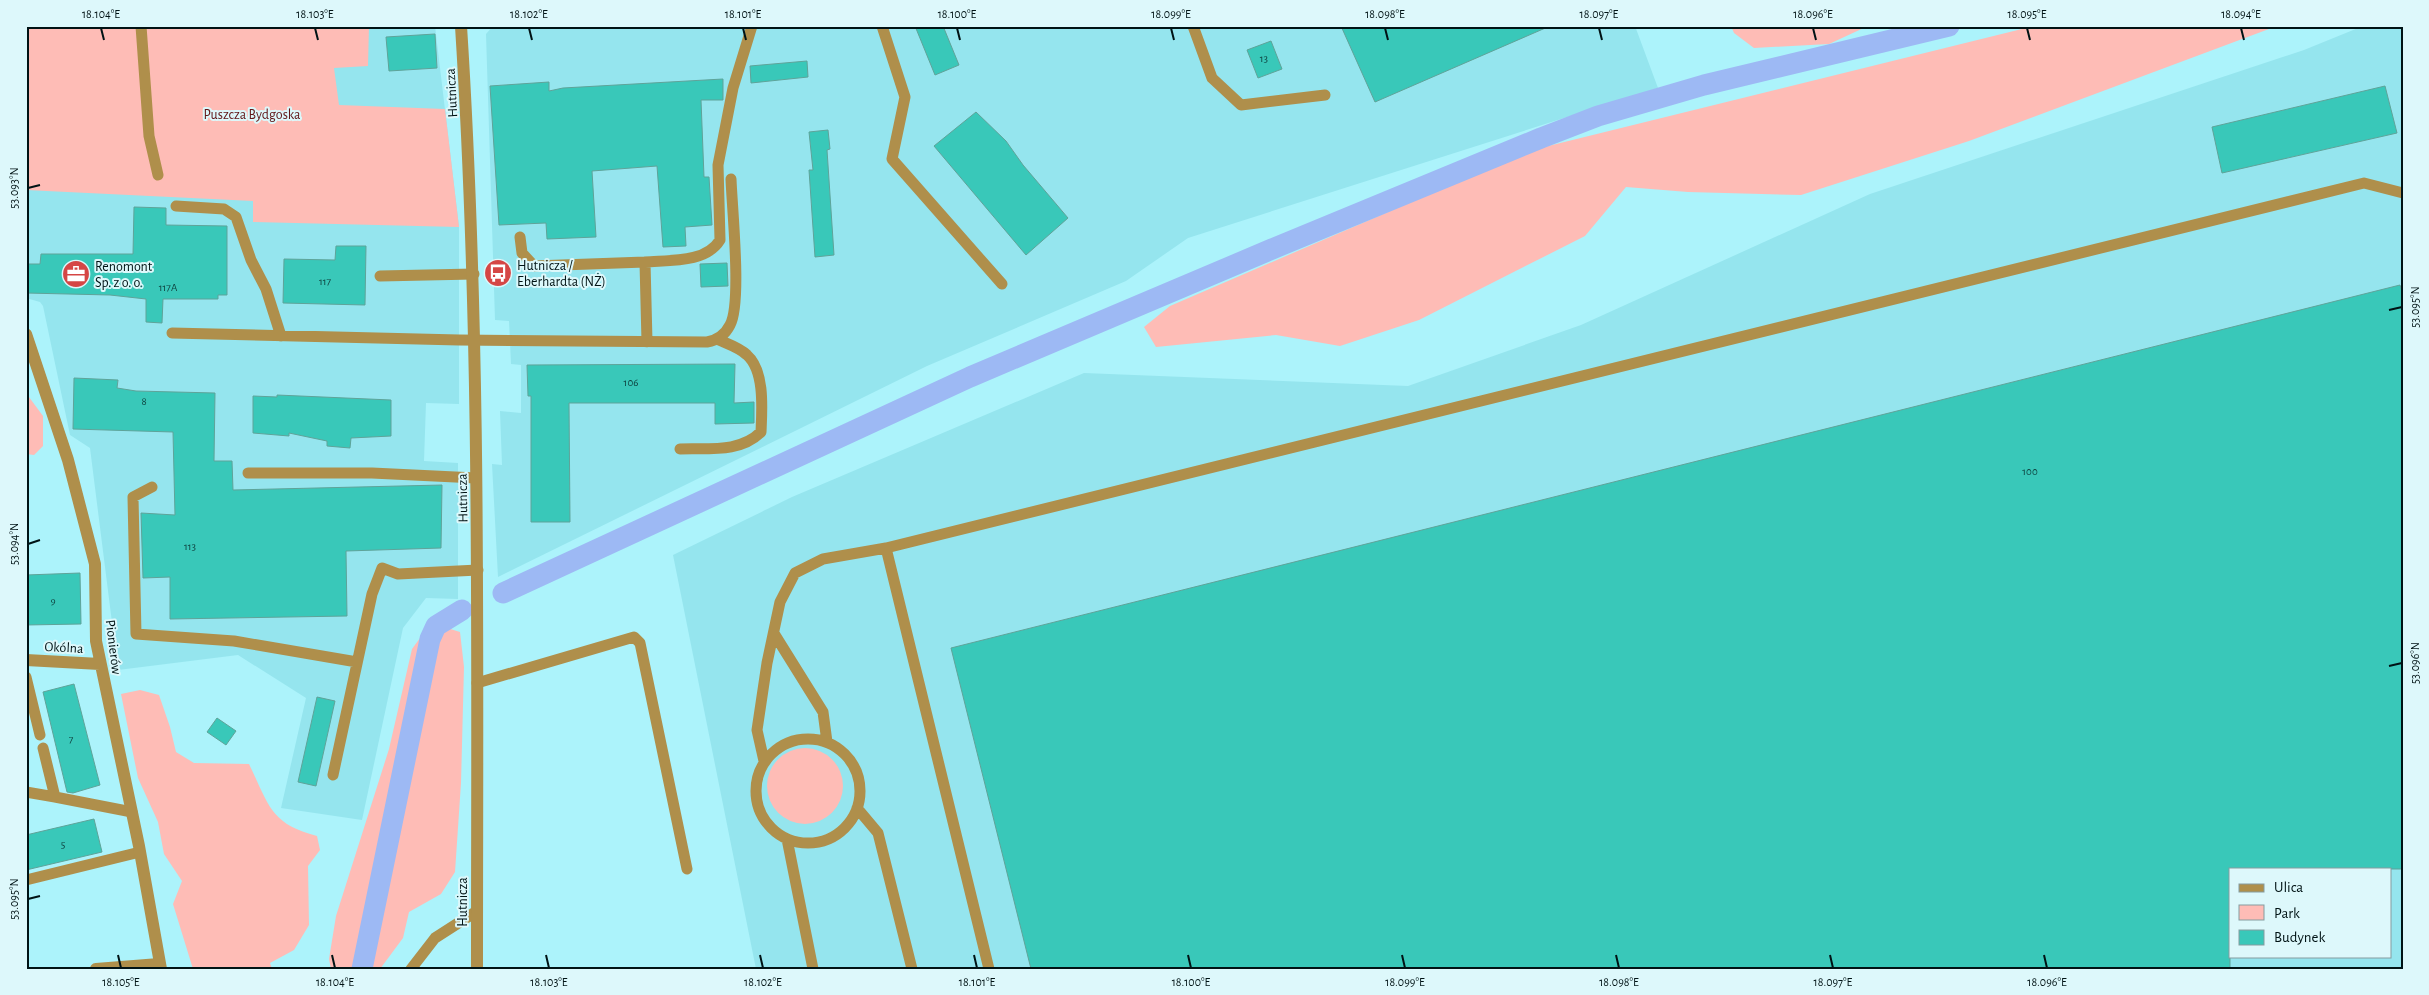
<svg xmlns="http://www.w3.org/2000/svg" width="2429" height="995" font-family="'Alegreya Sans',sans-serif">
	<style>
		.built { fill: #95e5ee; fill-rule: evenodd }
		.green { fill: #febcb6 }
		.lines { fill: none; stroke-linecap: round; stroke-linejoin: round }
		.canal { stroke: #9db9f4; stroke-width: 21 }
		.building { fill: #39c8b9; stroke: #5fa399 }
		.service { stroke: #af8f4b; stroke-width: 11 }
		.minor { stroke: #af8f4b; stroke-width: 12 }
		.tertiary { stroke: #af8f4b; stroke-width: 12 }
		.ticks { fill: none; stroke: #001315; stroke-width: 2 }
		.labels { text-anchor: middle; stroke-width: 4; stroke-linejoin: round; paint-order: stroke }
		.number-label { font-size: 11px; fill: #0e403e }
		.street-label { font-size: 14px; fill: #001315; stroke: #ddf8fb }
		.park-label { font-size: 14px; fill: #611517; stroke: #ddf8fb }
		.poi-label { font-size: 14px; fill: #001315; stroke: #ddf8fb; text-anchor: start }
		.neatline { fill: none; stroke: #001315; stroke-width: 2 }
		.ticks-label { font-size: 12px; text-anchor: middle; fill: #001315 }
	</style>
	<rect width="100%" height="100%" fill="#acf3fb"/>
	<path class="built" d="M 26,26 L 435,26 L 459,227 L 459,404 L 426,403 L 424,461 L 458,463 L 458,599 L 426,598 L 403,628 L 362,820 L 281,808 L 306,698 L 238,655 L 118,670 L 90,448 L 70,435 L 43,306 L 40,302 L 26,298 Z
		M 493,26 L 1635,26 L 1658,88 L 1188,238 L 1126,281 L 927,366 L 498,577 L 492,464 L 502,465 L 500,411 L 521,413 L 521,365 L 511,364 L 509,321 L 495,320 L 486,34 Z
		M 2363,26 L 2403,26 L 2403,969 L 756,969 L 673,555 L 792,497 L 1084,373 L 1408,386 L 1581,325 L 1870,194 L 2304,50 ZM 2230,869 L 2390,869 L 2390,956 L 2230,956 Z"/>
	<path class="green" d="M 26,26 L 369,26 L 368,66 L 334,68 L 339,105 L 445,109 L 459,227 L 253,222 L 253,201 L 26,190 Z
		M 1731,26 L 1868,26 L 1829,44 L 1754,48 L 1734,33 Z
		M 2034,26 L 2277,26 L 1969,141 L 1801,195 L 1688,192 L 1626,187 L 1585,236 L 1419,320 L 1340,346 L 1276,335 L 1156,347 L 1144,327 L 1170,306 L 1532,150 Z
		M 26,393 L 43,416 L 43,446 L 34,455 L 26,454 Z
		M 431,623 L 460,632 L 464,667 L 461,783 L 455,872 L 441,894 L 409,912 L 403,938 L 380,969 L 331,969 L 329,959 L 336,916 L 389,749 L 412,649 Z
		M 140,690 L 159,695 L 170,727 L 176,752 L 194,763 L 249,764 C 269,805 270,824 317,836 L 320,850 L 308,866 L 309,925 L 294,950 L 270,963 L 272,969 L 193,969 L 173,904 L 182,881 L 164,854 L 158,822 L 138,778 L 121,694 Z
		M767 786a38 38 0 1 1 76 0a38 38 0 1 1-76 0Z"/>
	<g class="lines">
		<path class="canal" d="M 503,593 L 970,377 L 1272,249 L 1541,138 L 1598,116 L 1704,85 L 1949,26
			M 362,969 L 430,639 L 436,626 L 462,610"/>
	</g>
	<path class="building" d="M 915,26 L 943,26 L 959,65 L 935,75 Z
		M 1341,26 L 1550,26 L 1375,102 Z
		M 435,34 L 437,68 L 389,71 L 386,37 Z
		M 1271,41 L 1282,69 L 1258,78 L 1247,50 Z
		M 807,61 L 808,77 L 751,83 L 750,66 Z
		M 723,79 L 723,100 L 701,100 L 704,177 L 709,177 L 712,225 L 685,227 L 686,246 L 663,247 L 657,166 L 592,171 L 596,237 L 547,239 L 546,223 L 499,225 L 490,86 L 549,82 L 549,91 L 563,88 Z
		M 2385,86 L 2397,133 L 2222,173 L 2212,127 Z
		M 976,112 L 1006,141 L 1023,165 L 1068,218 L 1026,255 L 934,146 Z
		M 828,130 L 830,149 L 827,150 L 834,255 L 815,257 L 809,170 L 813,170 L 809,132 Z
		M 134,207 L 166,208 L 166,225 L 227,226 L 227,295 L 218,295 L 218,299 L 163,299 L 162,323 L 146,322 L 146,299 L 110,295 L 26,293 L 26,264 L 40,264 L 41,254 L 133,254 Z
		M 336,246 L 366,246 L 365,305 L 283,303 L 284,259 L 335,260 Z
		M 727,263 L 728,286 L 701,287 L 700,264 Z
		M 2400,285 L 2403,295 L 2403,869 L 2230,869 L 2230,969 L 1031,969 L 951,648 Z
		M 735,364 L 734,403 L 754,402 L 754,423 L 715,424 L 715,403 L 569,403 L 570,522 L 531,522 L 531,396 L 528,396 L 527,365 Z
		M 74,378 L 118,380 L 117,388 L 136,391 L 215,393 L 214,461 L 232,461 L 233,490 L 442,485 L 441,548 L 346,551 L 347,616 L 170,619 L 170,577 L 143,578 L 141,513 L 175,515 L 173,432 L 73,429 Z
		M 277,395 L 391,400 L 391,436 L 351,438 L 350,448 L 327,446 L 327,441 L 289,433 L 289,436 L 253,433 L 253,396 L 277,397 Z
		M 80,573 L 81,624 L 26,625 L 26,575 Z
		M 74,684 L 100,785 L 73,793 L 67,792 L 43,692 Z
		M 317,697 L 335,701 L 316,786 L 298,782 Z
		M 217,718 L 236,731 L 226,745 L 207,732 Z
		M 94,819 L 102,852 L 26,870 L 26,835 Z"/>
	<g class="lines">
		<path class="service" d="M 141,26 L 149,136 L 158,175
			M 882,26 L 905,97 L 892,159 L 1002,284
			M 1193,26 L 1212,78 L 1241,105 L 1325,95
			M 176,206 L 224,209 L 236,217 L 251,260 L 266,289 L 281,336
			M 520,237 L 522,253 L 534,266 L 645,262 L 647,342
			M 645,262 C 670,260 706,263 720,240 L 718,165 L 733,88 L 752,26
			M 380,276 L 474,274
			M 172,333 L 459,340 L 707,342 C 718,340 725,335 730,325 C 742,304 732,208 731,179
			M 680,449 C 709,448 740,453 761,432 C 762,409 765,371 747,355 C 740,348 728,344 719,340
			M 248,473 L 372,473 L 476,478
			M 152,487 L 133,497 L 136,634 L 234,641 L 357,662
			M 775,635 L 823,712 L 827,742
			M 26,677 L 40,735
			M 477,683 L 634,637 L 640,643 L 687,869
			M756 791a52 52 0 1 1 104 0a52 52 0 1 1-104 0Z
			M 43,748 L 55,797 L 132,812
			M 764,761 L 757,730 L 767,663 L 780,602 L 795,573 L 823,559 L 886,548
			M 333,775 L 372,594 L 382,568 L 398,574 L 478,570
			M 26,792 L 55,797
			M 857,808 L 878,833 L 912,969
			M 787,839 L 813,969
			M 26,880 L 140,852
			M 411,969 L 435,938 L 477,911
			M 989,969 L 886,548 L 2364,183 L 2403,193"/>
		<path class="minor" d="M 26,334 L 68,460 L 95,564 L 96,641 L 139,846 L 161,969
			M 26,660 L 100,664
			M 96,969 L 159,964"/>
		<path class="tertiary" d="M 461,26 C 481,340 477,654 477,969"/>
	</g>
	<path class="ticks" d="M 101,28 L 104,40M 315,28 L 318,40M 529,28 L 532,40M 743,28 L 746,40M 957,28 L 960,40M 1171,28 L 1174,40M 1385,28 L 1388,40M 1599,28 L 1602,40M 1813,28 L 1816,40M 2027,28 L 2030,40M 2241,28 L 2244,40M 28,188 L 40,185M 2389,310 L 2402,307M 28,544 L 40,540M 2389,666 L 2402,663M 28,899 L 40,896M 118,955 L 121,968M 332,955 L 335,968M 546,955 L 549,968M 760,955 L 763,968M 974,955 L 977,968M 1188,955 L 1191,968M 1402,955 L 1405,968M 1616,955 L 1619,968M 1830,955 L 1833,968M 2044,955 L 2047,968"/>
	<defs>
		<g id="bus-disc" transform="scale(1.4375)"><circle r="9.5" fill="#d54645" stroke="#ddf8fb"/><path d="M-5-6H5V4H4V6H2V4H-2V6H-4V4H-5ZM-3.5-4V0h7V-4ZM-3.5 1.2v1.5H-2V1.2ZM2 1.2v1.5H3.5V1.2Z" fill="#fff"/></g>
		<g id="office-disc" transform="scale(1.4375)"><circle r="9.5" fill="#d54645" stroke="#ddf8fb"/><path d="M-6-3h4V-5.5h4V-3h4V5H-6ZM-1-4.5V-3h2v-1.5ZM-6 0V1H6V0Z" fill="#fff"/></g>
	</defs>
	<g fill-rule="evenodd">
		<use href="#bus-disc" x="498" y="273"/>
		<use href="#office-disc" x="76" y="274"/>
	</g>
	<g class="labels">
		<g class="number-label">
			<text x="1264" y="62">13</text>
			<text x="325" y="285">117</text>
			<text x="168" y="291">117A</text>
			<text x="631" y="386">106</text>
			<text x="144" y="405">8</text>
			<text x="2030" y="475">100</text>
			<text x="190" y="550">113</text>
			<text x="53" y="604">9</text>
			<text x="71" y="743">7</text>
			<text x="63" y="848">5</text>
		</g>
		<g class="street-label">
			<text transform="translate(451 93) rotate(-93)" y="5">Hutnicza</text>
			<text transform="translate(462 498) rotate(-91)" y="5">Hutnicza</text>
			<text transform="translate(64 647) rotate(3)" y="5">Okólna</text>
			<text transform="translate(114 647) rotate(83)" y="5">Pionierów</text>
			<text transform="translate(462 902) rotate(-90)" y="5">Hutnicza</text>
		</g>
		<g class="park-label">
			<text x="252" y="119">Puszcza Bydgoska</text>
		</g>
		<g class="poi-label">
			<text x="517" y="270">Hutnicza /<tspan x="517" dy="16">Eberhardta (NŻ)</tspan></text>
			<text x="95" y="271">Renomont<tspan x="95" dy="16">Sp. z o. o.</tspan></text>
		</g>
	</g>
	<rect width="2429" height="995" fill="none" stroke="#ddf8fb" stroke-width="55"/>
	<rect x="2229" y="868" width="162" height="90" fill="#ddf8fb" stroke="#859c9f"/>
	<rect x="2239" y="884" width="25" height="8" fill="#af8f4b" stroke="#859c9f"/>
	<text x="2274" y="892" font-size="15" fill="#001315">Ulica</text>
	<rect x="2239" y="905" width="25" height="15" fill="#febcb6" stroke="#859c9f"/>
	<text x="2274" y="918" font-size="15" fill="#001315">Park</text>
	<rect x="2239" y="930" width="25" height="15" fill="#39c8b9" stroke="#859c9f"/>
	<text x="2274" y="942" font-size="15" fill="#001315">Budynek</text>
	<rect x="28" y="28" width="2374" height="940" class="neatline"/>
	<g class="ticks-label">
		<text x="101" y="18">18.104°E</text>
		<text x="315" y="18">18.103°E</text>
		<text x="529" y="18">18.102°E</text>
		<text x="743" y="18">18.101°E</text>
		<text x="957" y="18">18.100°E</text>
		<text x="1171" y="18">18.099°E</text>
		<text x="1385" y="18">18.098°E</text>
		<text x="1599" y="18">18.097°E</text>
		<text x="1813" y="18">18.096°E</text>
		<text x="2027" y="18">18.095°E</text>
		<text x="2241" y="18">18.094°E</text>
		<text transform="translate(14 188) rotate(-90)" y="4">53.093°N</text>
		<text transform="translate(2415 307) rotate(-90)" y="4">53.095°N</text>
		<text transform="translate(14 544) rotate(-90)" y="4">53.094°N</text>
		<text transform="translate(2415 663) rotate(-90)" y="4">53.096°N</text>
		<text transform="translate(14 899) rotate(-90)" y="4">53.095°N</text>
		<text x="121" y="986">18.105°E</text>
		<text x="335" y="986">18.104°E</text>
		<text x="549" y="986">18.103°E</text>
		<text x="763" y="986">18.102°E</text>
		<text x="977" y="986">18.101°E</text>
		<text x="1191" y="986">18.100°E</text>
		<text x="1405" y="986">18.099°E</text>
		<text x="1619" y="986">18.098°E</text>
		<text x="1833" y="986">18.097°E</text>
		<text x="2047" y="986">18.096°E</text>
	</g>
</svg>
